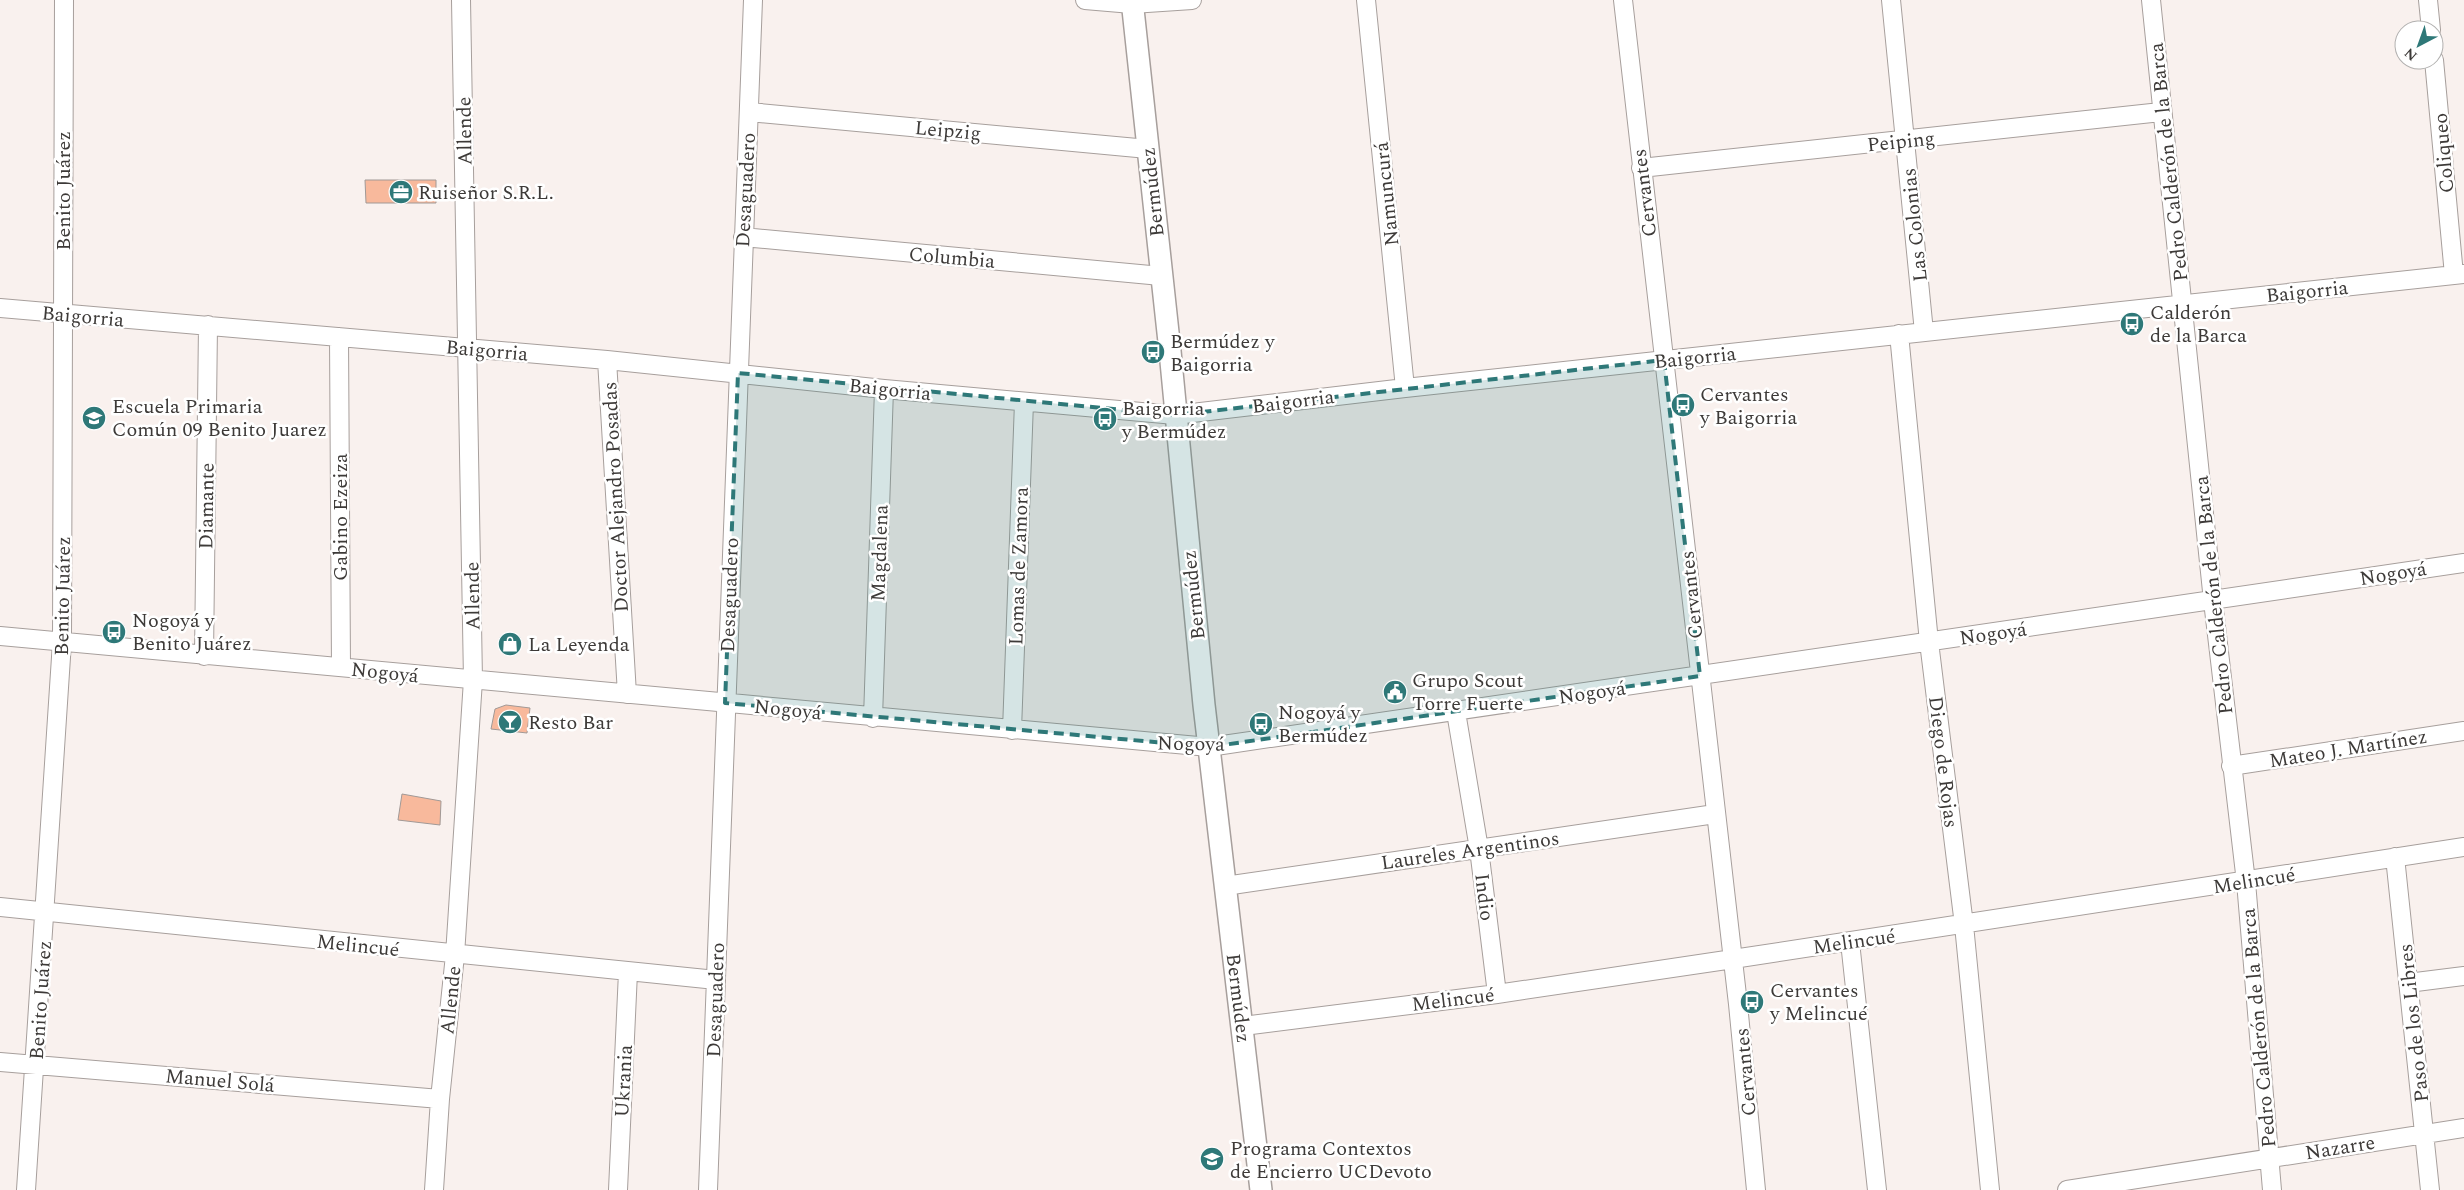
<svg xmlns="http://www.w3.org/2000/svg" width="2464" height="1190" font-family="Spectral,serif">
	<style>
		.building { fill: #f8b99c; stroke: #a19996 }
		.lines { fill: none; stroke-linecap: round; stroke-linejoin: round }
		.minor-casing { stroke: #a79f9c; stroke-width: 20 }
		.tertiary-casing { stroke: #a79f9c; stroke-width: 24 }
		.minor { stroke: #fff; stroke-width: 18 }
		.tertiary { stroke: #fff; stroke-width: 21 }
		.marked { fill: #2e7878; fill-opacity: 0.2; stroke: #2e7878; stroke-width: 4; stroke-dasharray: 10 6; stroke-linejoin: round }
		.labels { text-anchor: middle; stroke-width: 5; stroke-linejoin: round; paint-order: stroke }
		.street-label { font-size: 20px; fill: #3d3a38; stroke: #fff }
		.poi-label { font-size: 20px; fill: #3d3a38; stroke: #fff; text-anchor: start }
	</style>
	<rect width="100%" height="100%" fill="#f9f1ee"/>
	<path class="building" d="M 365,180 L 436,180 L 436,203 L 366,203 Z
		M 506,705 L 530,708 L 527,733 L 491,729 L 495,709 Z
		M 402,794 L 441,801 L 440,825 L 398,820 Z"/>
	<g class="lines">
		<g class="minor-casing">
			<path id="minor" d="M 1085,0 L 1132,4 L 1192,0
				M 1366,0 L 1405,388
				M 1623,0 L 1738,1004 L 1756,1190
				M 1891,0 L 1924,332
				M 2151,0 L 2213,601 L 2246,882 L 2272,1190
				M 2428,0 L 2431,30
				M 2434,60 L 2454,275
				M 749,112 L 1148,149
				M 1641,168 L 2161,112
				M 743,237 L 1161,276
				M 0,308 L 607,360 L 884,389 L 1175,415 L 1405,388 L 2464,274
				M 1899,334 L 1929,642 L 1964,925 L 1990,1190
				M 339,337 L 341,667
				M 607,360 L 627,694
				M 0,636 L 1209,747 L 2464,563
				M 204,656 L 208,325
				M 1456,712 L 1479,849 L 1497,994
				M 873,718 L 884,389
				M 1012,730 L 1024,402
				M 2231,766 L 2464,731
				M 2395,857 L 2430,1190
				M 1225,886 L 1715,814
				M 0,907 L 716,980
				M 1850,942 L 1877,1190
				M 2408,983 L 2464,976
				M 1243,1026 L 1497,994 L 1733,959 L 2464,847
				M 0,1062 L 440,1099
				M 26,1190 L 62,642 L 64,0
				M 434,1190 L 440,1099 L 455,955 L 473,680 L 461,0
				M 618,1190 L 628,972
				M 708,1190 L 753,0
				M 2067,1190 L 2464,1128"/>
		</g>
		<g class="tertiary-casing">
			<path id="tertiary" d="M 1132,0 L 1170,351 L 1204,705 L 1261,1190"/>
		</g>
		<use href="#minor" class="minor"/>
		<use href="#tertiary" class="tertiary"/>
	</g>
	<path class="marked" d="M 1664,360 L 1700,676 L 1209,747 L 725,703 L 738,373 L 1175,415 Z"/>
	<defs>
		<g id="office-disc" transform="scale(1.25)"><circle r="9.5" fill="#2e7878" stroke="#fff"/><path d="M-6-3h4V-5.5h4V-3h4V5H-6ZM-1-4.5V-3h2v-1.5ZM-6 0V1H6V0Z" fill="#fff"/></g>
		<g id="bus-disc" transform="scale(1.25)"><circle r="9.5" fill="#2e7878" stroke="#fff"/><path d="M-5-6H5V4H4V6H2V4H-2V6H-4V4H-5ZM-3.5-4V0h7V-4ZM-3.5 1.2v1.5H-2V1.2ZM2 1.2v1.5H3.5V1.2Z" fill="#fff"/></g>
		<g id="school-disc" transform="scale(1.25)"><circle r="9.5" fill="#2e7878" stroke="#fff"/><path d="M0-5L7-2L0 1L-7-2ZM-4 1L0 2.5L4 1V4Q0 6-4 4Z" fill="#fff"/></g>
		<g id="shop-disc" transform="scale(1.25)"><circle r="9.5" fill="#2e7878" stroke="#fff"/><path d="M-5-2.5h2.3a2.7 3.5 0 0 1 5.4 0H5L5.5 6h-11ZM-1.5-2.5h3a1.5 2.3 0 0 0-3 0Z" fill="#fff"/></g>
		<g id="civic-disc" transform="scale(1.25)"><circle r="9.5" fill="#2e7878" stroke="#fff"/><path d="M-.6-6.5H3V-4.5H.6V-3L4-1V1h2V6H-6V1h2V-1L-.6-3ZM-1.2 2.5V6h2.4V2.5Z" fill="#fff"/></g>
		<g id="bar-disc" transform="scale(1.25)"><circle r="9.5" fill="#2e7878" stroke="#fff"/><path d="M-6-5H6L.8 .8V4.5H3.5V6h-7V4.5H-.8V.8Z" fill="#fff"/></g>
	</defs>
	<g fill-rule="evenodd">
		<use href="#office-disc" x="401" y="192"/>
		<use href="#bus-disc" x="2132" y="324"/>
		<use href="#bus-disc" x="1153" y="352"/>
		<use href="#bus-disc" x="1683" y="405"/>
		<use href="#school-disc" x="94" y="418"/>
		<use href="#bus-disc" x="1105" y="419"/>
		<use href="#bus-disc" x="114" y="632"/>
		<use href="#shop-disc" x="510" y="644"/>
		<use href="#civic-disc" x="1395" y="692"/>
		<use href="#bar-disc" x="510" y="722"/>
		<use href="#bus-disc" x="1261" y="724"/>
		<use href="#bus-disc" x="1752" y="1002"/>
		<use href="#school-disc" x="1212" y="1159"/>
	</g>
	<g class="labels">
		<g class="street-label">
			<text transform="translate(948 130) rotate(5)" y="7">Leipzig</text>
			<text transform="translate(464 131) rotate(-91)" y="7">Allende</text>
			<text transform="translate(1901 141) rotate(-6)" y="7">Peiping</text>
			<text transform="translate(2443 153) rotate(-95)" y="7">Coliqueo</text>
			<text transform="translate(2168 162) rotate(-96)" y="7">Pedro Calderón de la Barca</text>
			<text transform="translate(745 190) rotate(-87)" y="7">Desaguadero</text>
			<text transform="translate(63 191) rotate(-90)" y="7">Benito Juárez</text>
			<text transform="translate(1152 192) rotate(-96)" y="7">Bermúdez</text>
			<text transform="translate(1644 193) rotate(-97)" y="7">Cervantes</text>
			<text transform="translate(1386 194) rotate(-96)" y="7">Namuncurá</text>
			<text transform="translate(1914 225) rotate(-96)" y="7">Las Colonias</text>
			<text transform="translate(952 257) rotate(5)" y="7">Columbia</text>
			<text transform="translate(2307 291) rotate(-6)" y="7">Baigorria</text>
			<text transform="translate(83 316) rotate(5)" y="7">Baigorria</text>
			<text transform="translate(487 350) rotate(5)" y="7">Baigorria</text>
			<text transform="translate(1695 357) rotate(-6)" y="7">Baigorria</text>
			<text transform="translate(890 389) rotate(6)" y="7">Baigorria</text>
			<text transform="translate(1293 401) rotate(-7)" y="7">Baigorria</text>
			<text transform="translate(615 497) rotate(-93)" y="7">Doctor Alejandro Posadas</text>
			<text transform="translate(206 506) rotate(-89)" y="7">Diamante</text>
			<text transform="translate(340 517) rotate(-90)" y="7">Gabino Ezeiza</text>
			<text transform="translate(879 553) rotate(-88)" y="7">Magdalena</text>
			<text transform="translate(1018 566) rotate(-88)" y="7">Lomas de Zamora</text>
			<text transform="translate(2393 573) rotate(-9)" y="7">Nogoyá</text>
			<text transform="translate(729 595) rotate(-88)" y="7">Desaguadero</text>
			<text transform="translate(1193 595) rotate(-96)" y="7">Bermúdez</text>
			<text transform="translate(1691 595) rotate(-96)" y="7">Cervantes</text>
			<text transform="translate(2213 595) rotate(-96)" y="7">Pedro Calderón de la Barca</text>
			<text transform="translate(62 596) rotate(-89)" y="7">Benito Juárez</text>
			<text transform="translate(472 596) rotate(-91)" y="7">Allende</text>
			<text transform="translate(1993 633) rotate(-8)" y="7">Nogoyá</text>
			<text transform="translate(385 672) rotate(6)" y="7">Nogoyá</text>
			<text transform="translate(1592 692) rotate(-8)" y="7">Nogoyá</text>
			<text transform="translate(788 709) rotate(6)" y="7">Nogoyá</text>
			<text transform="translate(1191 743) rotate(1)" y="7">Nogoyá</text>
			<text transform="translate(2348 748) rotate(-9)" y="7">Mateo J. Martínez</text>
			<text transform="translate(1944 762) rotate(83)" y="7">Diego de Rojas</text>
			<text transform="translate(1470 850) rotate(-8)" y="7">Laureles Argentinos</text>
			<text transform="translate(2254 880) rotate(-9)" y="7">Melincué</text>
			<text transform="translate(1485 897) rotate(83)" y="7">Indio</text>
			<text transform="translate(1854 941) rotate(-8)" y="7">Melincué</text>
			<text transform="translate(358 945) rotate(6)" y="7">Melincué</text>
			<text transform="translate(1239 998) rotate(83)" y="7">Bermúdez</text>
			<text transform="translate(1453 999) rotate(-7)" y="7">Melincué</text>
			<text transform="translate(40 1000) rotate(-86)" y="7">Benito Juárez</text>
			<text transform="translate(450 1000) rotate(-84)" y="7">Allende</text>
			<text transform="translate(715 1000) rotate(-88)" y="7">Desaguadero</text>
			<text transform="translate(2413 1023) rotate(-96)" y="7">Paso de los Libres</text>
			<text transform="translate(2258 1028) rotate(-95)" y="7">Pedro Calderón de la Barca</text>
			<text transform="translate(1745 1072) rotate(-95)" y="7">Cervantes</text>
			<text transform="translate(220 1080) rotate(5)" y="7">Manuel Solá</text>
			<text transform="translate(623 1081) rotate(-87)" y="7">Ukrania</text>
			<text transform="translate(2340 1147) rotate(-9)" y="7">Nazarre</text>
		</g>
		<g class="poi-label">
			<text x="418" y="199">Ruiseñor S.R.L.</text>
			<text x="2150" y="319">Calderón<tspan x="2150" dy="23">de la Barca</tspan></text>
			<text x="1170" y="348">Bermúdez y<tspan x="1170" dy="23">Baigorria</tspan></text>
			<text x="1700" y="401">Cervantes<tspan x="1700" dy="23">y Baigorria</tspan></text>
			<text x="112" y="413">Escuela Primaria<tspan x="112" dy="23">Común 09 Benito Juarez</tspan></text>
			<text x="1122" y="415">Baigorria<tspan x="1122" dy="23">y Bermúdez</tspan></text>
			<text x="132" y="627">Nogoyá y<tspan x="132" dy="23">Benito Juárez</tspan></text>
			<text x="528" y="651">La Leyenda</text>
			<text x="1412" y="687">Grupo Scout<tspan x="1412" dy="23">Torre Fuerte</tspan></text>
			<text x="1278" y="719">Nogoyá y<tspan x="1278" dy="23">Bermúdez</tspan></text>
			<text x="528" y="729">Resto Bar</text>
			<text x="1770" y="997">Cervantes<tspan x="1770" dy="23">y Melincué</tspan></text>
			<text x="1230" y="1155">Programa Contextos<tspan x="1230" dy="23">de Encierro UCDevoto</tspan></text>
		</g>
	</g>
	<g transform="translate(2419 45) rotate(221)"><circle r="24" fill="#ffffff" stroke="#b1b0af"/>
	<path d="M0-4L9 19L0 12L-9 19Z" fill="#2e7878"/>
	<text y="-8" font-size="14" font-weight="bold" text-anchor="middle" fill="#3d3a38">N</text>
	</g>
</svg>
